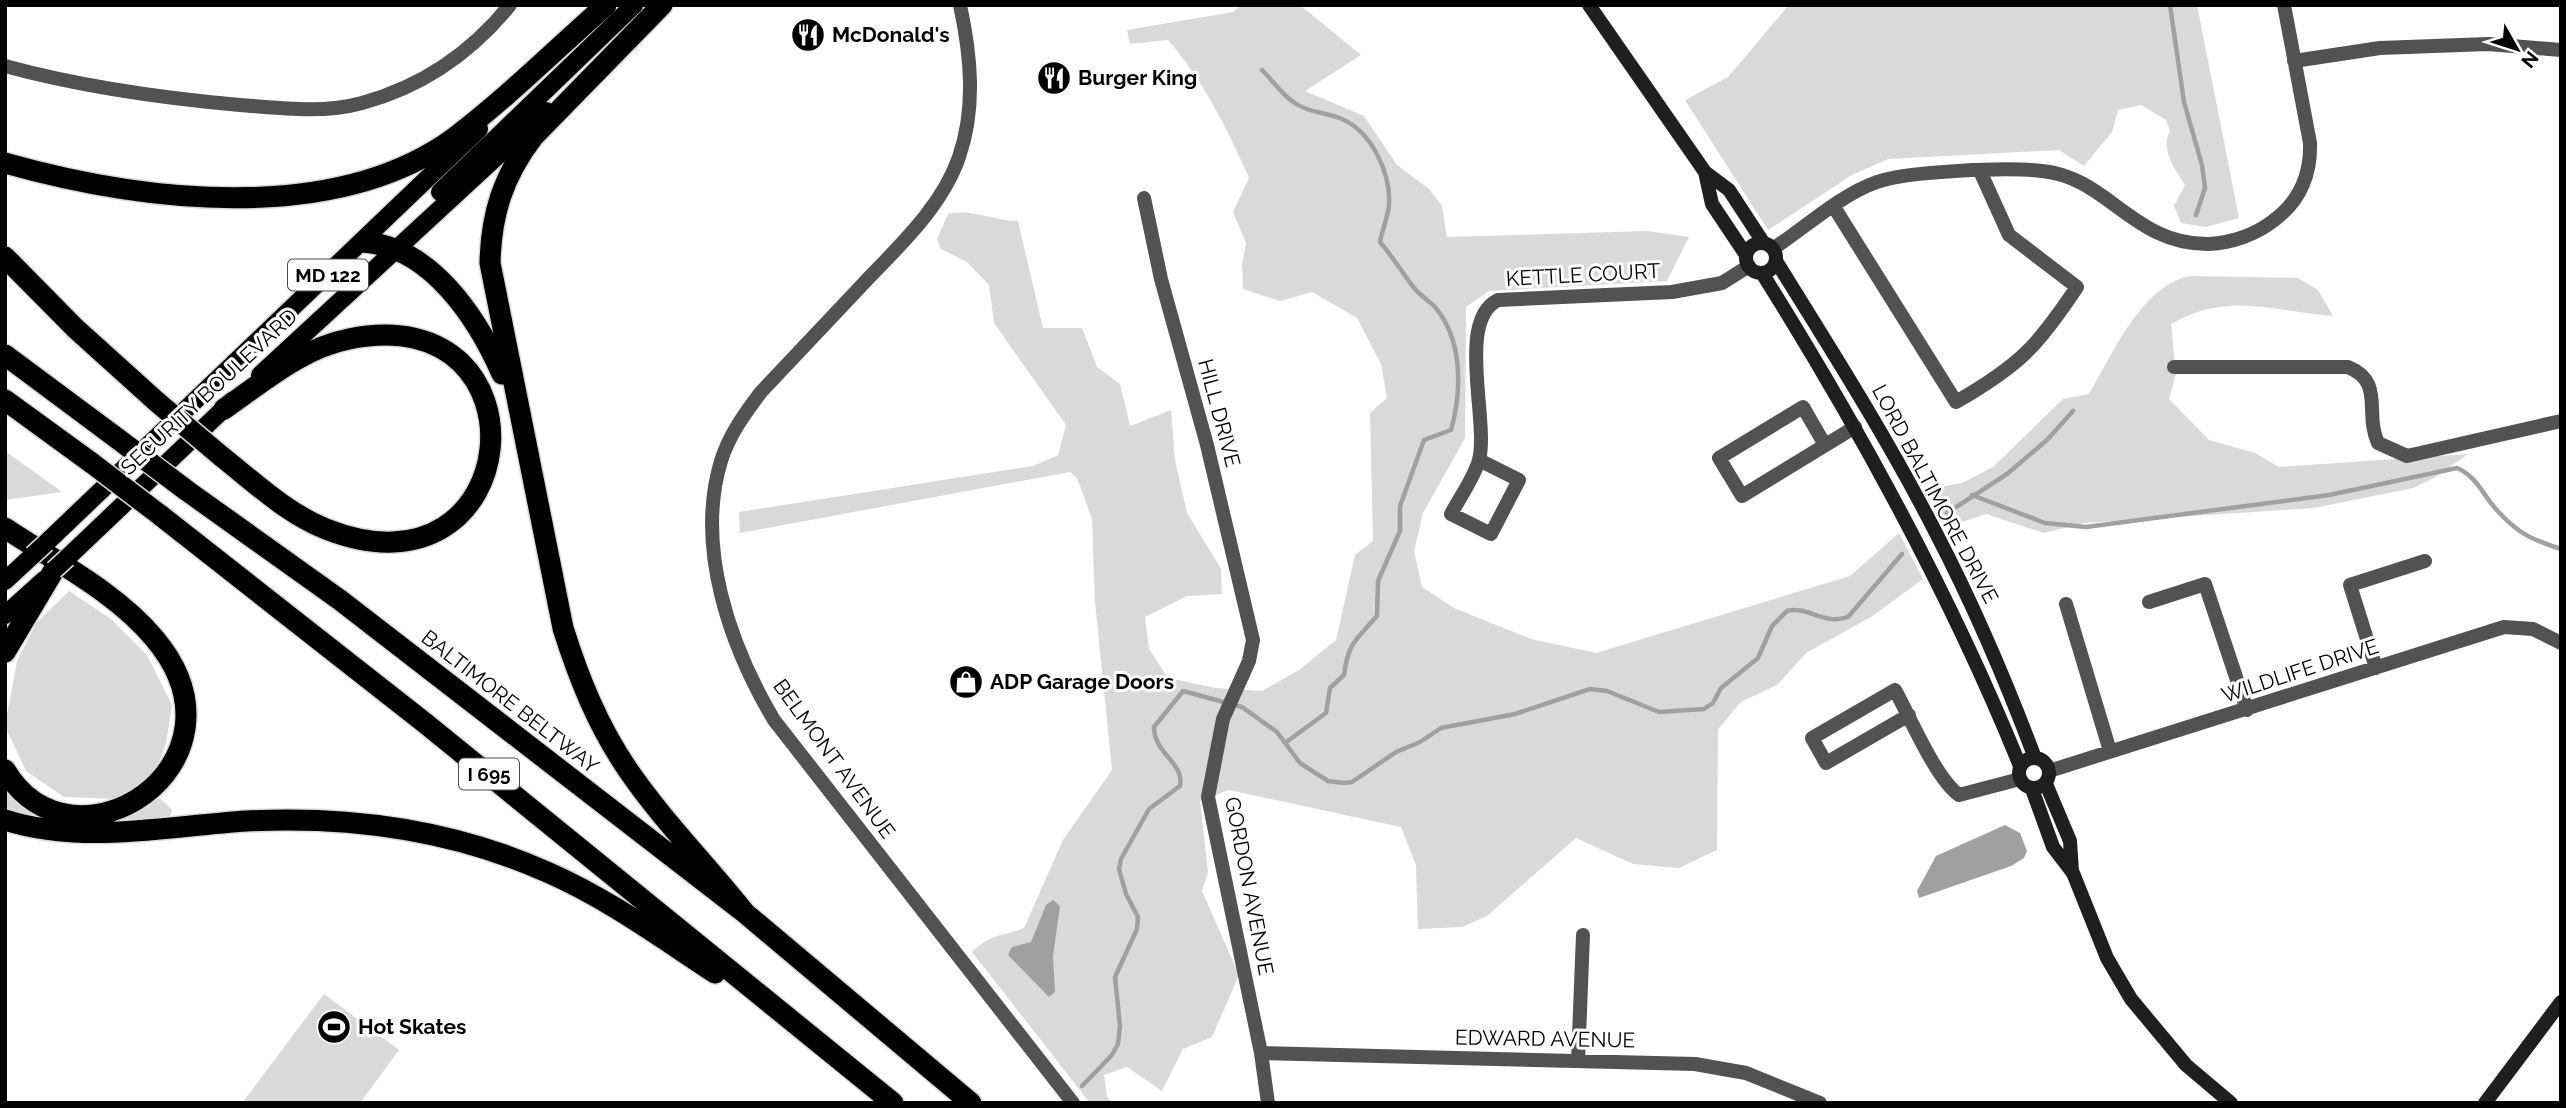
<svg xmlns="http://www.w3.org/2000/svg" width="2566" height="1108" font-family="Raleway,sans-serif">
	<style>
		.green { fill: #d9d9d9 }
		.water { fill: #a0a0a0 }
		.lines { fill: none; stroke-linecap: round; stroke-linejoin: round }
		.stream { stroke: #a0a0a0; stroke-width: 4.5 }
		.primary-casing { stroke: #dbdbdb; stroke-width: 21 }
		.motorway-casing { stroke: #dbdbdb; stroke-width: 24 }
		.minor { stroke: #525252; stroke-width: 14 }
		.secondary { stroke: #1f1f1f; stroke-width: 14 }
		.primary { stroke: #000; stroke-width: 18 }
		.motorway { stroke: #000; stroke-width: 21 }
		.primary-bridge-casing { stroke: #dbdbdb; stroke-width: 21; stroke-linecap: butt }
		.motorway-bridge-casing { stroke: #dbdbdb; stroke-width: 24; stroke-linecap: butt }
		.primary-bridge { stroke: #000; stroke-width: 18 }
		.motorway-bridge { stroke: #000; stroke-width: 21 }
		.labels { text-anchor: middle; stroke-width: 6; stroke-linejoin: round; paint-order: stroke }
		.shield { fill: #fff; stroke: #4c4c4c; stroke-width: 2 }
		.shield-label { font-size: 19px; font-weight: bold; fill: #000 }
		.poi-label { font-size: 21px; font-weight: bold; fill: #000; stroke: #fff; text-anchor: start }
		.street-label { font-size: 21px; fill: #000; stroke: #fff }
	</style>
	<rect width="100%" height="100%" fill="#fff"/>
	<path class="green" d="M 1242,5 L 1300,5 L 1361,55 L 1305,91 L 1364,116 L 1397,165 L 1429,189 L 1442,206 L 1447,237 L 1647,231 L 1689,237 L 1667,281 L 1489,291 L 1466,307 L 1465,438 L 1423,513 L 1414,551 L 1422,587 L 1454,608 L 1531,639 L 1596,653 L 1850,576 L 1899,533 L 1923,579 L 1871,617 L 1806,653 L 1777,685 L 1741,702 L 1718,729 L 1717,850 L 1679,868 L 1633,864 L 1576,838 L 1487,916 L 1462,927 L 1418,929 L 1416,865 L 1401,827 L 1229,790 L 1200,801 L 1208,872 L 1202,891 L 1239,975 L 1212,1037 L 1183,1049 L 1162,1091 L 1127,1067 L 1104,1075 L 1107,1097 L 1113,1103 L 1090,1103 L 972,952 C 994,932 999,938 1024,928 L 1063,840 L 1112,770 L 1095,602 L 1092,519 L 1077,478 L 1070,472 L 740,533 L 739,512 L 1033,466 L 1058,455 L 1066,425 L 994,323 L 989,285 L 967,262 L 941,249 L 937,239 L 948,214 C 969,208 995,221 1018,221 L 1043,328 L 1082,328 L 1097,367 L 1120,384 L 1130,426 L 1171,410 L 1175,460 L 1187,513 L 1221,569 L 1222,594 L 1187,596 L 1145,617 L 1149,649 L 1168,678 L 1216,688 L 1262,691 L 1299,670 L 1336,640 L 1355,555 L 1373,541 L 1370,413 L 1387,398 L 1381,364 L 1357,318 L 1312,292 L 1280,301 L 1243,289 L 1242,264 L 1246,243 L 1233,212 L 1249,178 C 1228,130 1203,80 1168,40 L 1130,44 L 1127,30 L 1233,12 Z
		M 1789,5 L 2197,5 L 2239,218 L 2206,227 L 2181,223 L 2174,206 L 2185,185 C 2175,169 2160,150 2170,131 L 2166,120 L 2141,105 L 2118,110 L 2112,132 L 2084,166 L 2059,150 L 1888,159 L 1852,175 L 1768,230 L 1685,100 L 1728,77 Z
		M 2190,276 L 2298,278 L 2318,290 L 2333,316 C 2272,311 2227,291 2171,324 L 2176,374 L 2169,399 L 2209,440 L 2255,453 L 2279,467 L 2468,454 L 2434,478 L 2413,488 L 2314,508 L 2084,523 L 2044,533 L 1986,514 L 1947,527 L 1932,499 L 1945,486 L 1962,483 L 1993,467 L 2063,399 L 2089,394 C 2113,354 2141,286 2190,276 Z
		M 5,451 L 62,492 L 5,500 Z
		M 69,591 L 111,619 L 147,655 L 172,705 L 166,743 L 155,773 L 116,799 L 64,797 L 26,771 L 5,726 L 17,661 L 37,622 Z
		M 5,781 L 110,821 L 136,812 L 160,798 L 172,810 L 169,821 L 80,827 L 5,810 Z
		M 324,994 L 399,1050 L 360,1103 L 242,1103 Z"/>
	<path class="water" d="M 2005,825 L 2020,833 L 2027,851 L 2024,858 L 2011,866 L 1919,898 L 1917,891 L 1936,856 Z
		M 1053,900 L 1060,906 L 1053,956 L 1055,992 L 1049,997 L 1008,955 L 1012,947 L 1031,942 L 1046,905 Z"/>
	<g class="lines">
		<path class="stream" d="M 2170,5 L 2184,102 L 2202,165 L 2205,188 L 2196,215
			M 1262,70 C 1272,80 1281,93 1292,101 C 1307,113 1326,112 1342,119 C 1372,132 1391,174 1389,205 C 1388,217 1382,230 1380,242 C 1393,257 1403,274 1415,289 C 1421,296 1429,301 1435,307 C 1463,340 1462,391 1451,430 L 1424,440 L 1400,506 L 1400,531 L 1378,581 L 1377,616 C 1356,640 1348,643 1344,675 L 1330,688 L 1326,713 L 1285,743
			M 1972,495 L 2045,523 L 2086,527 L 2329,495 L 2457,468 C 2476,476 2482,493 2495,508 C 2517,533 2530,539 2561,549
			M 1947,513 L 2007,474 L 2047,440 L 2073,411
			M 1082,1086 L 1112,1055 L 1118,1044 L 1120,1026 L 1115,977 L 1137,929 L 1138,917 L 1126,894 L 1119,869 L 1121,859 L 1149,809 L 1180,786 C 1185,763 1154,754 1154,727 L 1183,691 L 1242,707 L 1277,732 L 1300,763 L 1328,781 L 1344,783 L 1352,782 L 1396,752 L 1420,742 L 1441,728 L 1515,714 L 1590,689 L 1607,691 L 1659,712 L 1704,709 L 1713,703 L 1721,688 L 1758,658 L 1772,626 L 1787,611 C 1807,605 1824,626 1848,617 L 1902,554"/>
		<g class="primary-casing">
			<path id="primary" d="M 440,192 L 634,5
				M 260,375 L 546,111
				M 46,543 L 479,129
				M 67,558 L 232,401
				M 5,581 L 33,555
				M 5,615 L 44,580"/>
		</g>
		<g class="motorway-casing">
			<path id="motorway" d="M 662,5 L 533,137 C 503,176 491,215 490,263 L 563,628 C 579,679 598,726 628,770 C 663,821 707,865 745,913
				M 5,163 C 140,201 333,226 454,138 C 507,98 556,49 606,5
				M 363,242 C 430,246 477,317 502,374
				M 5,257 L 75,328 L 157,402
				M 5,355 L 118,439
				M 5,400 L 93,464
				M 221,456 C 254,482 286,513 326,529 C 528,609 554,297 349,339 C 302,348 263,382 224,409
				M 186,490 L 340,600 L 745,913 L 971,1103
				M 160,515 L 425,723 L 893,1103
				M 5,528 C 56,562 116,592 155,639 C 259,764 73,884 5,770
				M 5,652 L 54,570
				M 5,820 C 84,845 166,826 247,821 C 349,816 453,830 547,872 C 607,898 660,937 715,973"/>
		</g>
		<path class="minor" d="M 960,5 C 971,56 976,108 959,157 C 942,207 898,247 863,284 C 829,320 795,356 761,392 C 745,413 729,435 721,461 C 695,547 730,646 774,720 L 1073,1103
			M 2294,61 L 2380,48 L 2488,44 L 2561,50
			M 5,66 C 82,87 161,98 240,105 C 279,108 323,114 362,103 C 421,87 471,53 510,5
			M 1144,198 L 1161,279 L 1207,445 L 1253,640 L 1249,661 L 1223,719 L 1208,797 L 1261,1053 L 1268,1103
			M 1834,207 L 1956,402 C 2020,365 2037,347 2077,287 L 2009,235 L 1980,171
			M 1774,248 C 1806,227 1840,195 1877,182 C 1908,171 2008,167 2042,171 C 2108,177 2133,245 2209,244 C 2231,243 2255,235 2273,221 C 2299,202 2311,175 2310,143 L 2284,5
			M 2174,367 L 2348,367 C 2385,382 2364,413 2378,443 L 2407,456 L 2561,421
			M 1825,445 L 1803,407 L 1719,458 L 1742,496 L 1855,427
			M 1479,460 L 1519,480 L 1491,534 L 1451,514 C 1460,497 1474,478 1479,460 C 1489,421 1456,320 1498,300 L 1672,292 L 1722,283 L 1749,266
			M 2149,602 L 2205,584 L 2247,710
			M 2066,604 L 2110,751
			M 2376,668 L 2350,585 L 2425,561
			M 1909,715 L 1826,763 L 1812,738 L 1895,690 C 1910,717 1936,779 1959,795 L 2020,779
			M 2049,771 L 2504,627 L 2533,629 L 2561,643
			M 1261,1053 L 1695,1064 L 1746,1073 L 1820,1103
			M 1578,1061 L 1583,935"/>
		<path class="secondary" d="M 1589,5 L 1705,172 L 1729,190 L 1763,242
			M 1705,172 L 1712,204 L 1746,255
			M1746 258a15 15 0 1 1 30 0a15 15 0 1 1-30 0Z
			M 1776,261 C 1832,351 1888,439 1936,533 C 1974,606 2006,681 2035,758
			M 1762,273 C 1861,431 1950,593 2020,766
			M2019 773a15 15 0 1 1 30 0a15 15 0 1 1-30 0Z
			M 2046,784 L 2070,841 L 2072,872
			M 2032,789 L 2053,847 L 2073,873 L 2107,958 L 2131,999 L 2186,1065 L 2231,1103
			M 2485,1103 L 2561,1002"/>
		<use href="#primary" class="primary"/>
		<use href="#motorway" class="motorway"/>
		<g class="primary-bridge-casing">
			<path id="primary-bridge" d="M 33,555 L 46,543
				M 54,570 L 67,558"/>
		</g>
		<g class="motorway-bridge-casing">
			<path id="motorway-bridge" d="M 157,402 L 221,456
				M 118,439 L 186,490
				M 93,464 L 160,515"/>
		</g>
		<use href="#primary-bridge" class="primary-bridge"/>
		<use href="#motorway-bridge" class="motorway-bridge"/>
	</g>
	<defs>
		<g id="restaurant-disc" transform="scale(1.75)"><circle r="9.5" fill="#000" stroke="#fff"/><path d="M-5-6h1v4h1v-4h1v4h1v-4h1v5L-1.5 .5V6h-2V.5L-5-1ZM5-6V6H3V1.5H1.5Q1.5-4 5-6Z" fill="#fff"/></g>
		<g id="shop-disc" transform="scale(1.75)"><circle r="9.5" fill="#000" stroke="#fff"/><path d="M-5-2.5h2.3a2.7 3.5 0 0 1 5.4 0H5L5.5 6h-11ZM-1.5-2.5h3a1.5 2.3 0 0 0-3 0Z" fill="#fff"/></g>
		<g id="stadium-disc" transform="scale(1.75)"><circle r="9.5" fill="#000" stroke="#fff"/><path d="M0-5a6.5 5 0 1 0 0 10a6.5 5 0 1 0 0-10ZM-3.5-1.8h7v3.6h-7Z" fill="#fff"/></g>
	</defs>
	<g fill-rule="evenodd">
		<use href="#restaurant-disc" x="808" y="35"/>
		<use href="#restaurant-disc" x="1054" y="78"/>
		<use href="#shop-disc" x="966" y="682"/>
		<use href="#stadium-disc" x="334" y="1027"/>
	</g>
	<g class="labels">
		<g class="shield">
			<rect x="288" y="259.5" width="80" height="31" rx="5"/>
			<rect x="459" y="758.5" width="60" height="31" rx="5"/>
		</g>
		<g class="shield-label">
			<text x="328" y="282">MD 122</text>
			<text x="489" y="781">I 695</text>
		</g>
		<g class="poi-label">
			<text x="832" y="42">McDonald's</text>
			<text x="1078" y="85">Burger King</text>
			<text x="990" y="689">ADP Garage Doors</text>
			<text x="358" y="1034">Hot Skates</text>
		</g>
		<g class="street-label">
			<text transform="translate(1583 275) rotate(-3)" y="7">KETTLE COURT</text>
			<text transform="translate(209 392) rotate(-43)" y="7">SECURITY BOULEVARD</text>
			<text transform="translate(1219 413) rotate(75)" y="7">HILL DRIVE</text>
			<text transform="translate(1935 494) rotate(62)" y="7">LORD BALTIMORE DRIVE</text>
			<text transform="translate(2300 671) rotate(-18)" y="7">WILDLIFE DRIVE</text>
			<text transform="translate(510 702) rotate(38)" y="7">BALTIMORE BELTWAY</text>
			<text transform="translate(834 759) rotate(54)" y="7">BELMONT AVENUE</text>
			<text transform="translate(1249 886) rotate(79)" y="7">GORDON AVENUE</text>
			<text transform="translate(1545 1039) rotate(1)" y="7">EDWARD AVENUE</text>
		</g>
	</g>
	<rect width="2566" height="1108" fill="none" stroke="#000000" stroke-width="14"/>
	<g transform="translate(2517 49) rotate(129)" stroke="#ffffff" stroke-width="5" paint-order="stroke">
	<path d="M0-5L12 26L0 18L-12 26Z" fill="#000000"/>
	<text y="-10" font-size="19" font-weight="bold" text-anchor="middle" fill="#000000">N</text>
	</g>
</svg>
